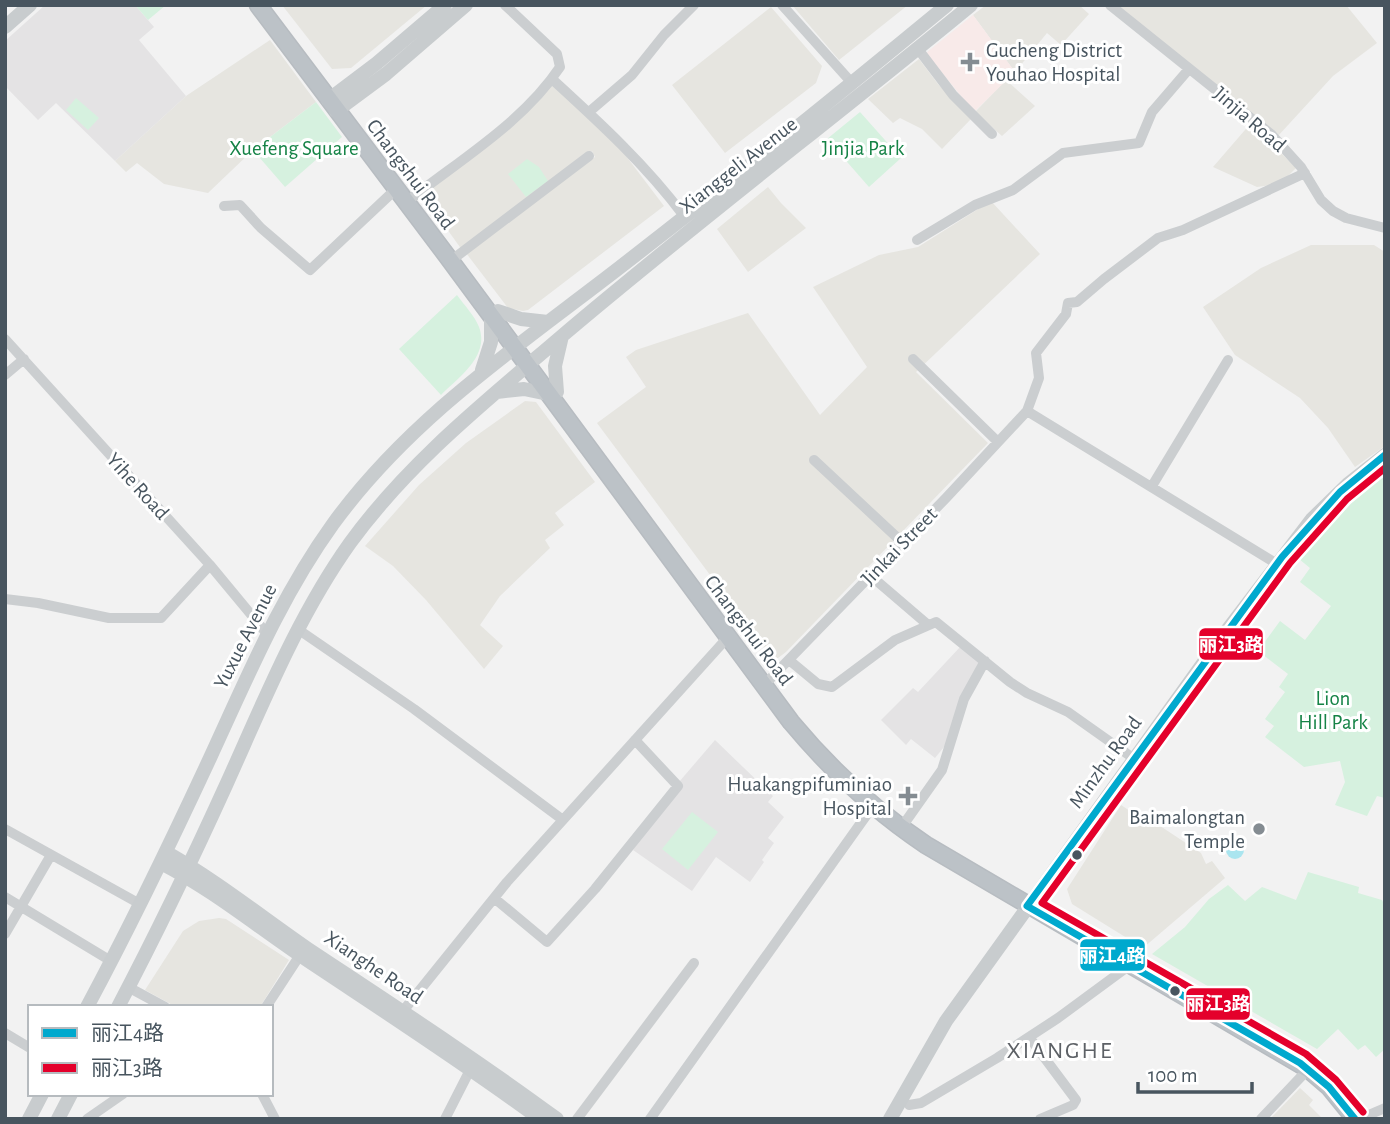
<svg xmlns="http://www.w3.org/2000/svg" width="1390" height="1124" font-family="'Alegreya Sans','Noto Sans SC',sans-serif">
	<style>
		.commercial { fill: #e6e5e0 }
		.education { fill: #e4e3e4 }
		.medical { fill: #f8eae9 }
		.green { fill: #d6f1df }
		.water { fill: #aae5ef }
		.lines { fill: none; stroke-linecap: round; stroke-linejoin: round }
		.highway-casing { stroke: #b7bcc1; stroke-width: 19 }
		.minor { stroke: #cbced0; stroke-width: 10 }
		.major { stroke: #c8ccce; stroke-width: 14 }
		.highway { stroke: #bcc2c7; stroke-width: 16 }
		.bus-1-casing { stroke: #fff; stroke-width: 12 }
		.bus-2-casing { stroke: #fff; stroke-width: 12 }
		.bus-1 { stroke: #00a9ce; stroke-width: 7 }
		.bus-2 { stroke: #e4002b; stroke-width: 7 }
		.poi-dot { fill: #848c92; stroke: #fff; stroke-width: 2.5 }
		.bus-dot { fill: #48555f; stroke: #fff; stroke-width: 2.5 }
		.labels { text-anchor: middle; stroke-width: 6; stroke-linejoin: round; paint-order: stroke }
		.poi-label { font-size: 21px; fill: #48555f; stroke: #fff; text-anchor: end }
		.street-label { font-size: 21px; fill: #48555f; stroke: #fff }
		.park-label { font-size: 21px; fill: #158346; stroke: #fff }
		.quarter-label { font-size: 24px; letter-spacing: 2px; fill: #5d6166; stroke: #fff }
		.line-badge { stroke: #fff; stroke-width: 2.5 }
		.badge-label { font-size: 19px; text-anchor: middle; font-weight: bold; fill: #fff }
	</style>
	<rect width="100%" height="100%" fill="#f2f2f2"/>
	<path class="commercial" d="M 282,5 L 427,5 L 351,68 L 332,69 Z
		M 792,5 L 908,5 L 839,60 Z
		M 986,5 L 1079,5 L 1089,14 L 1061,45 L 1047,33 L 1015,72 L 973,15 Z
		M 1116,5 L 1346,5 L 1377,43 L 1333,76 L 1278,136 Z
		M 771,7 L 822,66 L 816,83 L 725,153 L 672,85 Z
		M 270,40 L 316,102 L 253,150 L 208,193 L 164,184 L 137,163 L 126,172 L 115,161 L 186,96 Z
		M 919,59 L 938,84 L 971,119 L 942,149 L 922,129 L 900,118 L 893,123 L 868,99 Z
		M 1006,80 L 1035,106 L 1002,136 L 975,112 Z
		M 553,84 L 623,152 L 664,206 L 528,310 L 523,311 L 508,308 L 466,253 L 595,157 L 592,151 L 462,250 L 422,194 Z
		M 1251,123 L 1296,168 L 1280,184 L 1257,187 L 1213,167 Z
		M 768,187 L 781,203 L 806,228 L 748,272 L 717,229 Z
		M 991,201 L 1040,254 L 916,372 L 988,443 L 786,652 L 774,661 L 597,423 L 646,387 L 626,357 L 636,350 L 748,313 L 820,415 L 867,367 L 813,287 L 879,255 L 918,247 Z
		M 1311,245 L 1374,245 L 1385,252 L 1385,446 L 1355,467 L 1328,428 L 1300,398 L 1235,355 L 1203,307 L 1261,268 Z
		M 525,401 L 536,402 L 595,482 L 555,513 L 564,525 L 545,540 L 550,548 L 500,596 L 480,625 L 503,646 L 484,669 L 426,600 L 393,566 L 365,546 L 419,485 L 466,443 Z
		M 1121,805 L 1139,817 L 1142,814 L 1201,853 L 1206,864 L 1212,861 L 1225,878 L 1143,948 L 1072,904 L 1067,889 Z
		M 219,918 L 226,919 L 289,960 L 260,1007 L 176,1007 L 145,990 L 183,931 L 199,921 Z
		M 1300,1088 L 1313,1100 L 1309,1105 L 1323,1119 L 1270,1119 Z"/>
	<path class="education" d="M 45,5 L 135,5 L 154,27 L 139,40 L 186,96 L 115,161 L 56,103 L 38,120 L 5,86 L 5,41 Z
		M 961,646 L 981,663 L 948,742 L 935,758 L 911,739 L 906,745 L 881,720 L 913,688 L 918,692 Z
		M 715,740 L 773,796 L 768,802 L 784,817 L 768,838 L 774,843 L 762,860 L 764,862 L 750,882 L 716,857 L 692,891 L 633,850 L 679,782 Z"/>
	<path class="medical" d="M 973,15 L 1015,72 L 974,112 L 926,53 Z"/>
	<path class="green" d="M 135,5 L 166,5 L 148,20 Z
		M 76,98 L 99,118 L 88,130 L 66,110 Z
		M 316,102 L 342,137 L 285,187 L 253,150 Z
		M 860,112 L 901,158 L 869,187 L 827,139 Z
		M 527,159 L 539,167 L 548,181 L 526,197 L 508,174 Z
		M 457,295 C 464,305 475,316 479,327 C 490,356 459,377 441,395 L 399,349 Z
		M 1385,472 L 1385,798 L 1377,796 L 1367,816 L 1335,805 L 1345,782 L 1340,761 L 1304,767 L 1265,737 L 1274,726 L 1265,719 L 1285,692 L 1279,687 L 1288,674 L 1258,651 L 1280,621 L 1305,640 L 1331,606 L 1300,582 L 1310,568 L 1299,559 L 1336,513 Z
		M 692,812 L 718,832 L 688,870 L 662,849 Z
		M 1308,872 L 1359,887 L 1358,893 L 1382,900 L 1385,906 L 1385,1049 L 1376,1057 L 1365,1045 L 1358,1050 L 1338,1029 L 1317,1049 L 1152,954 L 1185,927 L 1209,899 L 1228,885 L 1245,901 L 1262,887 L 1296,900 Z"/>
	<path class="water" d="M1226 850a9 9 0 1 1 18 0a9 9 0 1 1-18 0Z"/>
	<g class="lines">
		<g class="highway-casing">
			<path id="highway" d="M 258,5 L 447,256 L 791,722 C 831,770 875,811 926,845 L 1308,1069 L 1329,1087 L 1355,1119"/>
		</g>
		<path class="minor" d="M 782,5 L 852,83
			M 1110,5 L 1272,135 L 1301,167 L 1321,200 L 1333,211 L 1346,218 L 1385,228
			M 918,49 L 953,95 L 992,134
			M 552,79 C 599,122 646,165 684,216
			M 589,112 L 632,75 L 664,35 L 694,5
			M 413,197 C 463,158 524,121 560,67 L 557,54 L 505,5
			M 224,206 L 240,205 L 261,228 L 310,270 L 396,189
			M 917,240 L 975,205 L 1013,190 L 1063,153 L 1139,143 L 1152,112 L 1189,69
			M 457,256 L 589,156
			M 5,339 L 210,565 L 268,635
			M 913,359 L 998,442
			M 5,375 L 24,359
			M 1027,411 L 1277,564
			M 814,460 L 903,543
			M 1152,486 L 1228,360
			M 871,576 L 927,624
			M 5,599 L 38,603 L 109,618 L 161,618 L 210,565
			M 299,630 L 414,709 L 563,820
			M 789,660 L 818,684 L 832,687 L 895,640 L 936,622 L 1010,682 L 1027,693 L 1068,712 L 1133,758
			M 770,679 L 946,498 L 1027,411 L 1039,378 L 1036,353 L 1066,314 L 1068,303 L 1077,302 L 1104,279 L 1158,238 L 1183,230 L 1305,173
			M 906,821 L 942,770 L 964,699 L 985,661
			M 5,829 L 140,904
			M 5,897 L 111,961
			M 494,898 L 547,942 L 595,889 L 678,786 L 635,740
			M 5,934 L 51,855
			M 128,987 L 165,1007
			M 266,1007 L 300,955
			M 403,1011 L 507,882 L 728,637
			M 5,1033 L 30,1048
			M 1029,1037 L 1076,1100 L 1073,1105 L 1040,1119
			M 262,1094 L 275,1119
			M 909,1105 L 921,1103 L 997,1058 L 1058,1018 L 1130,965
			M 1364,1117 L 1385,1108
			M 87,1119 L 123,1094
			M 445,1119 L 471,1068
			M 577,1119 L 694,963
			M 650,1119 L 873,806
			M 1261,1119 L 1314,1063"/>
		<path class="major" d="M 5,27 L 30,5
			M 328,100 L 377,63 L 445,5
			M 336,111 L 386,74 L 466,5
			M 498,311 L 521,319 L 548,322
			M 482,370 L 491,342 L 491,317
			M 497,392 L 524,389 L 548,394
			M 557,392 L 555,366 L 562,336
			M 166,852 C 217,881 263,918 311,951 C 394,1006 477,1060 557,1119
			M 161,863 C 213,890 258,927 307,960 C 385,1012 464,1063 540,1119
			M 87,1007 C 131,925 171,842 210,758 C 247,678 281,596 333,524 C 410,418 517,347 619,268 C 730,182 839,94 947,5
			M 118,1007 C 157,933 193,858 227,783 C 264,701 298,616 350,543 C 409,462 486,401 562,336 C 695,223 835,117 971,5
			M 29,1119 L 42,1094
			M 58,1119 L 71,1094
			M 890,1119 L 946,1021 L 1222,637 L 1312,519 L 1348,484 L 1385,455"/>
		<use href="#highway" class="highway"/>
		<g class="bus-1-casing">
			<path id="bus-1" d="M 1355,1119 L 1329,1087 L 1300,1063 L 1027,906 L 1282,557 L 1340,492 L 1385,455"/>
		</g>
		<g class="bus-2-casing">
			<path id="bus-2" d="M 1363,1112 L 1336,1080 L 1306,1054 L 1042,903 L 1290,563 L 1347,499 L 1385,468"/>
		</g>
		<use href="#bus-1" class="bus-1"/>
		<use href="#bus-2" class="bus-2"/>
	</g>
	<g class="poi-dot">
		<path d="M966.5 51.5h7v7h7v7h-7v7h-7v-7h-7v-7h7z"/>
		<path d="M904.5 785.5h7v7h7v7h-7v7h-7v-7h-7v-7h7z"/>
		<circle cx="1259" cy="829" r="7"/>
	</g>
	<g class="bus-dot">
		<circle cx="1077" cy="855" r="6"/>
		<circle cx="1175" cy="991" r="6"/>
	</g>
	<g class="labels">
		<g class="poi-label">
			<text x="986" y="57" text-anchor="start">Gucheng District<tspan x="986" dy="24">Youhao Hospital</tspan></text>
			<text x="892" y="791">Huakangpifuminiao<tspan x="892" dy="24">Hospital</tspan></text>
			<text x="1245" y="824">Baimalongtan<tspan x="1245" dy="24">Temple</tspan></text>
		</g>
		<g class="street-label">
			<text transform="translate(1250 119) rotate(41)" y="7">Jinjia Road</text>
			<text transform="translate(738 165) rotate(-38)" y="7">Xianggeli Avenue</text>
			<text transform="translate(411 174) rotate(53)" y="7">Changshui Road</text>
			<text transform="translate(138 486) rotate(48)" y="7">Yihe Road</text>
			<text transform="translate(899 546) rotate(-46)" y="7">Jinkai Street</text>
			<text transform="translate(749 630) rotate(53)" y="7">Changshui Road</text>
			<text transform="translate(245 636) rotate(-63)" y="7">Yuxue Avenue</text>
			<text transform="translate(1105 762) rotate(-54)" y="7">Minzhu Road</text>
			<text transform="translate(374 967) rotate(34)" y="7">Xianghe Road</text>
		</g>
		<g class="park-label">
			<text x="294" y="155">Xuefeng Square</text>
			<text x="863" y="155">Jinjia Park</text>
			<text x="1333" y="705">Lion<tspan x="1333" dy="24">Hill Park</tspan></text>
		</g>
		<g class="quarter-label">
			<text x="1060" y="1058">XIANGHE</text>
		</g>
	</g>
	<g class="line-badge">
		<rect x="1198" y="627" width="66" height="34" rx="7" fill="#e4002b"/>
		<rect x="1079" y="938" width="67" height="34" rx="7" fill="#00a9ce"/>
		<rect x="1185" y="987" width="66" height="34" rx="7" fill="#e4002b"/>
	</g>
	<g class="badge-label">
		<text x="1231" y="651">丽江3路</text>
		<text x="1112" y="962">丽江4路</text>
		<text x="1218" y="1010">丽江3路</text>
	</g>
	<rect width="1390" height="1124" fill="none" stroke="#48555f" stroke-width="14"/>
	<rect x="28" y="1005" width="245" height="91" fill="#ffffff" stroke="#b6bbbf" stroke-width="2"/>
	<rect x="42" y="1028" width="35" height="10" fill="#00a9ce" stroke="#b6bbbf" stroke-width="2"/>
	<text x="91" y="1040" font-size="21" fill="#48555f">丽江4路</text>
	<rect x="42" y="1063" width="35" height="10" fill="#e4002b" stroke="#b6bbbf" stroke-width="2"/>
	<text x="91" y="1075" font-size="21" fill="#48555f">丽江3路</text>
	<path d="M1138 1082v10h114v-10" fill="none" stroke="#48555f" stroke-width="3.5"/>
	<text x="1148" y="1082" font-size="21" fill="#48555f" stroke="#ffffff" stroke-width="5" paint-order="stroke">100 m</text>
</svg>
